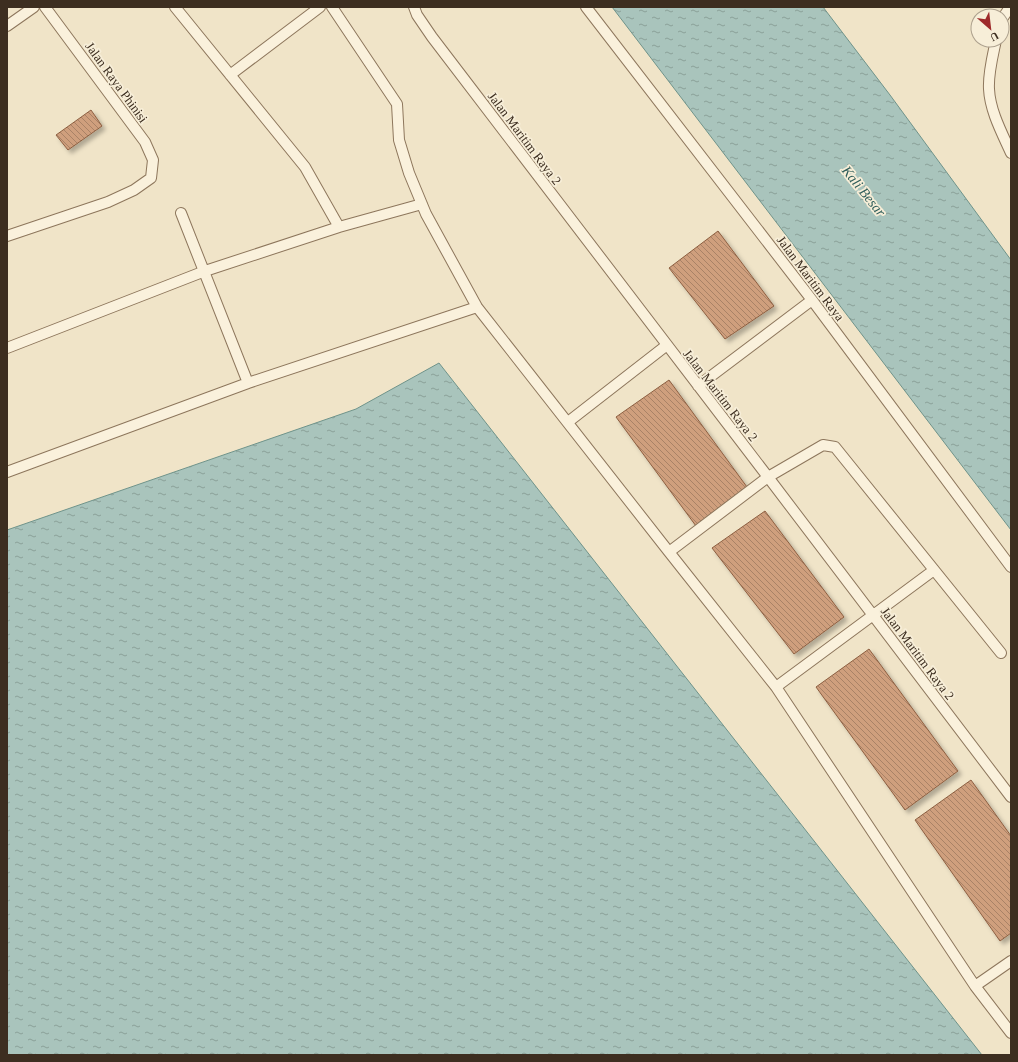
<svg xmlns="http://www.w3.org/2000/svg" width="1018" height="1062" font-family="'Times New Roman',serif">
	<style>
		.water { fill: url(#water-ripples); stroke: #6f938a }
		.building { fill: url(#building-back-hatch); stroke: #8d5f41; filter: url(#shadow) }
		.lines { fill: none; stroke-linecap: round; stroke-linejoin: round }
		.lane-casing { stroke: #8d765c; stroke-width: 12 }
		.lane { stroke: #faf1dc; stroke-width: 10 }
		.labels { text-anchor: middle; stroke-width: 3.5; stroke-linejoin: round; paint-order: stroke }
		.street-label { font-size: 13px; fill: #3d2e20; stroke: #f7eed8 }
		.water-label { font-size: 14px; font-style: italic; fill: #2f5d5a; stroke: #f7eed8 }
	</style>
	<defs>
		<pattern id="water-ripples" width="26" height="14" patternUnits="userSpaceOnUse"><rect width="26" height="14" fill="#a9c4bc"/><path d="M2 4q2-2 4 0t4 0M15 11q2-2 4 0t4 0" fill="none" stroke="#8ba098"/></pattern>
		<pattern id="building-back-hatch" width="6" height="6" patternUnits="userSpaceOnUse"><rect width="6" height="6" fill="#cf9f7d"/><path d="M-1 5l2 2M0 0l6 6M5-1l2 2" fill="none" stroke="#a98266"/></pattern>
		<filter id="shadow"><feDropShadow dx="3.5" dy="3.5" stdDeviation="2" flood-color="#0004"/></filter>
	</defs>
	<rect width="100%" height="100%" fill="#f0e4c8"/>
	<path class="water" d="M 612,7 L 823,7 L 890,95 L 1011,260 L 1011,530 Z
		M 439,363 L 982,1055 L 7,1055 L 7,530 L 356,409 Z"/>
	<path class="building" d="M 91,110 L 102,126 L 68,150 L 56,135 Z
		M 718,231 L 774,306 L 725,339 L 669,268 Z
		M 669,380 L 747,487 L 696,526 L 616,417 Z
		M 765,511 L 844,617 L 794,654 L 712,548 Z
		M 869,649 L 958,771 L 905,810 L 816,687 Z
		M 971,780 L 1011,836 L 1011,933 L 1000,941 L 915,820 Z"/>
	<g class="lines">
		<g class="lane-casing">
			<path id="lane" d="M 175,7 L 305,167 L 339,227
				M 332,7 L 397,104 L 399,140 L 409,173 L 426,214 L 477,307 L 669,552 L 776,687 L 975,986 L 1011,1033
				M 414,7 L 417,15 L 432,37 L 768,477 L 1011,797
				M 586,7 L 812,300 L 1011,567
				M 1002,19 L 1010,7
				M 7,26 L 34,7
				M 996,40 C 993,55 988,73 989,89 C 990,111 1002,133 1011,153
				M 230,75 L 320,7
				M 181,213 L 248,383
				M 7,236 L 108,202 L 134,190 L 151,178 L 153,160 L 145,142 L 45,7
				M 7,348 L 205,271 L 339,227 L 422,204
				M 698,386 L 812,300
				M 568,422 L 667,345
				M 7,472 L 248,383 L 477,307
				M 669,552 L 768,477 L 823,445 L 835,447 L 1001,653
				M 776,687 L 934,570
				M 975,986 L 1011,961"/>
		</g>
		<use href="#lane" class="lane"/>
	</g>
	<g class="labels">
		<g class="street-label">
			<text transform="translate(117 82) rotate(54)" y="5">Jalan Raya Phinisi</text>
			<text transform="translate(525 138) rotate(53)" y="5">Jalan Maritim Raya 2</text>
			<text transform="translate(811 278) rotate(53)" y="5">Jalan Maritim Raya</text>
			<text transform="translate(721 395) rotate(52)" y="5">Jalan Maritim Raya 2</text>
			<text transform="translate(918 653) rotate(53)" y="5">Jalan Maritim Raya 2</text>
		</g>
		<g class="water-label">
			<text transform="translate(864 191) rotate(51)" y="5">Kali Besar</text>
		</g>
	</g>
	<rect width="1018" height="1062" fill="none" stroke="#3d2e20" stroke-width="16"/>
	<g transform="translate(990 28) rotate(152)"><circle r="19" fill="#f7eed8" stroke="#ada18e"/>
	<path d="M0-3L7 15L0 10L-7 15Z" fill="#9e2a2b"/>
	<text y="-6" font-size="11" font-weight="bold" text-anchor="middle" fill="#3d2e20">U</text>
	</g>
</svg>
